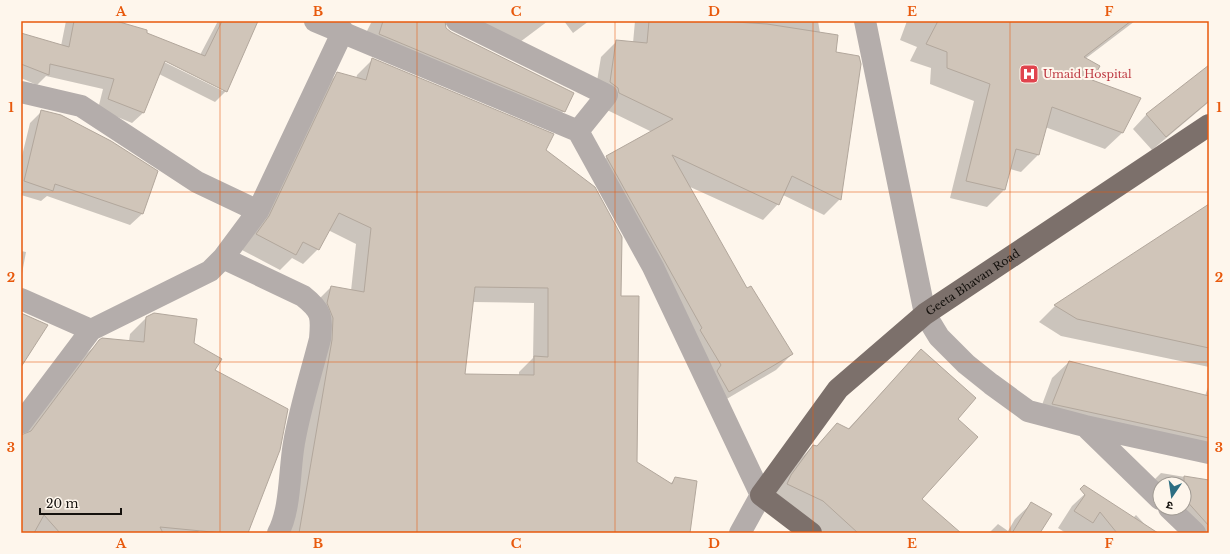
<svg xmlns="http://www.w3.org/2000/svg" width="1230" height="554" font-family="'Libre Baskerville','Noto Sans Devanagari',serif">
	<style>
		.shadow { fill: #0003; fill-rule: evenodd }
		.building { fill: #d0c5b9; stroke: #b2a79c; fill-rule: evenodd }
		.lines { fill: none; stroke-linecap: round; stroke-linejoin: round }
		.minor { stroke: #b4adab; stroke-width: 22 }
		.major { stroke: #7c706b; stroke-width: 22 }
		.grid { fill: none; stroke: #e8590c; stroke-width: 1; stroke-opacity: 0.55 }
		.labels { text-anchor: middle; stroke-width: 4; stroke-linejoin: round; paint-order: stroke }
		.health-label { font-size: 11px; fill: #be3a42; stroke: #fef6ec; text-anchor: start }
		.street-label { font-size: 11px; fill: #14110d; stroke: #fef6ec }
		.neatline { fill: none; stroke: #e8590c; stroke-width: 1.5 }
		.grid-label { font-size: 13px; text-anchor: middle; font-weight: bold; fill: #e8590c }
	</style>
	<rect width="100%" height="100%" fill="#fef6ec"/>
	<path class="shadow" d="M 66,21 L 124,21 L 123,24 L 200,55 L 218,21 L 248,21 L 226,91 L 215,102 L 159,74 L 143,113 L 132,123 L 98,109 L 103,89 L 46,76 L 37,85 L 21,78 L 21,34 L 61,46 ZM 161,58 L 223,89 L 223,91 L 160,60 Z
		M 372,21 L 548,21 L 504,54 L 444,24 L 446,29 L 564,111 L 548,127 L 359,47 Z
		M 564,21 L 589,21 L 573,33 Z
		M 635,21 L 818,21 L 820,33 L 834,53 L 840,199 L 824,215 L 783,195 L 778,204 L 763,220 L 688,186 L 746,290 L 792,354 L 776,370 L 713,407 L 706,381 L 591,173 L 607,157 L 652,132 L 603,108 L 594,99 L 601,57 L 617,41 L 633,43 Z
		M 907,21 L 1135,21 L 1085,59 L 1090,80 L 1122,133 L 1105,149 L 1045,127 L 1038,155 L 1021,172 L 1010,169 L 1004,190 L 987,207 L 950,198 L 974,101 L 930,84 L 931,68 L 910,61 L 917,47 L 900,40 Z
		M 372,60 L 545,151 L 620,297 L 636,463 L 670,484 L 676,478 L 689,533 L 287,533 L 316,302 L 331,287 L 351,291 L 356,244 L 328,230 L 318,249 L 303,264 L 292,258 L 280,270 L 242,250 L 323,88 L 338,73 L 356,79 L 357,75 ZM 472,302 L 534,303 L 533,358 L 519,372 L 519,376 L 464,375 Z
		M 1209,67 L 1209,102 L 1152,150 L 1133,129 L 1146,115 Z
		M 41,112 L 157,172 L 142,214 L 130,225 L 47,196 L 41,201 L 21,195 L 21,160 L 30,123 Z
		M 1209,205 L 1209,367 L 1061,336 L 1039,322 L 1055,306 Z
		M 21,251 L 26,252 L 21,279 Z
		M 146,318 L 193,343 L 214,371 L 247,533 L 215,533 L 220,510 L 197,533 L 21,533 L 21,437 L 25,434 L 83,357 L 100,341 L 129,341 L 130,334 Z
		M 921,350 L 956,419 L 921,499 L 960,533 L 824,533 L 775,492 L 797,462 L 813,446 L 816,447 L 838,424 L 848,429 Z
		M 1069,362 L 1205,396 L 1209,384 L 1209,457 L 1036,421 L 1052,378 Z
		M 1161,473 L 1209,481 L 1209,533 L 1189,533 L 1184,508 L 1184,484 L 1160,484 L 1148,486 Z
		M 1089,490 L 1133,518 L 1136,515 L 1153,533 L 1066,533 L 1058,528 L 1072,506 Z
		M 1032,503 L 1039,533 L 989,533 L 998,524 L 1008,531 L 1015,519 Z"/>
	<path class="building" d="M 74,21 L 116,21 L 147,30 L 147,33 L 205,56 L 222,21 L 258,21 L 227,92 L 165,61 L 144,113 L 108,99 L 114,79 L 50,64 L 49,75 L 21,64 L 21,33 L 69,47 Z
		M 383,21 L 445,21 L 446,28 L 451,32 L 574,93 L 565,112 L 379,34 Z
		M 649,21 L 719,21 L 767,24 L 838,35 L 836,52 L 859,56 L 861,64 L 841,200 L 792,176 L 779,205 L 672,155 L 747,288 L 751,286 L 793,354 L 729,392 L 717,371 L 721,365 L 700,330 L 702,328 L 606,156 L 673,119 L 619,93 L 618,88 L 610,82 L 616,40 L 647,43 Z
		M 938,21 L 1131,21 L 1084,57 L 1100,66 L 1092,80 L 1141,98 L 1123,133 L 1052,107 L 1039,155 L 1016,149 L 1005,190 L 966,181 L 990,84 L 947,68 L 947,52 L 926,44 Z
		M 372,58 L 554,134 L 546,150 L 595,187 L 622,237 L 621,296 L 639,296 L 637,462 L 672,484 L 675,477 L 697,481 L 690,533 L 299,533 L 332,340 L 333,318 L 327,303 L 331,286 L 364,292 L 371,228 L 339,213 L 319,250 L 303,242 L 296,255 L 256,234 L 269,216 L 337,72 L 366,80 ZM 475,287 L 548,288 L 548,357 L 534,356 L 534,375 L 465,374 Z
		M 1209,65 L 1209,101 L 1166,137 L 1146,114 Z
		M 41,110 L 61,115 L 111,141 L 158,171 L 143,214 L 55,184 L 53,191 L 24,181 Z
		M 1209,204 L 1209,348 L 1077,319 L 1054,305 Z
		M 21,313 L 48,325 L 21,367 Z
		M 154,313 L 197,319 L 194,343 L 222,359 L 215,370 L 288,409 L 280,450 L 248,533 L 222,533 L 160,527 L 163,533 L 60,533 L 44,515 L 34,533 L 21,533 L 21,435 L 31,431 L 99,340 L 102,338 L 144,342 L 146,317 Z
		M 921,349 L 976,398 L 958,419 L 978,437 L 922,499 L 961,533 L 858,533 L 823,501 L 787,484 L 791,475 L 813,445 L 817,446 L 837,423 L 849,429 Z
		M 1069,361 L 1209,396 L 1209,438 L 1052,404 Z
		M 1184,476 L 1209,480 L 1209,526 L 1184,498 Z
		M 1084,485 L 1158,533 L 1117,533 L 1100,512 L 1093,523 L 1074,511 L 1085,495 L 1080,489 Z
		M 1031,502 L 1052,514 L 1040,533 L 1012,533 Z"/>
	<g class="lines">
		<path class="minor" d="M 315,21 L 578,131 L 653,267 L 761,495 L 740,533
			M 457,21 L 607,95 L 578,131
			M 865,21 L 925,314 L 939,337 L 966,364 L 991,384 L 1028,411 L 1085,426 L 1209,453
			M 21,92 L 81,106 L 197,182 L 258,211
			M 223,258 L 303,296 C 322,311 322,316 320,339 C 311,374 300,408 294,443 C 289,471 291,509 278,533
			M 21,299 L 91,330
			M 21,423 L 91,330 L 210,271 L 223,258 L 258,211 L 343,31
			M 1085,426 L 1160,499
			M 1169,508 L 1195,533"/>
		<path class="major" id="s1" d="M 811,533 L 761,495 L 838,389 L 925,314 L 1209,125"/>
	</g>
	<path class="grid" d="M 220,21 L 220,533M 417,21 L 417,533M 615,21 L 615,533M 813,21 L 813,533M 1010,21 L 1010,533M 21,192 L 1209,192M 21,362 L 1209,362"/>
	<defs>
		<g id="hospital-square" transform="scale(1)"><rect x="-9" y="-9" width="18" height="18" rx="4" fill="#e0444e" stroke="#fef6ec"/><path d="M-5-5h3v3.5h4V-5h3V5h-3V1.5h-4V5h-3Z" fill="#fff"/></g>
	</defs>
	<g fill-rule="evenodd">
		<use href="#hospital-square" x="1029" y="74"/>
	</g>
	<g class="labels">
		<g class="health-label">
			<text x="1043" y="78">Umaid Hospital</text>
		</g>
		<g class="street-label">
			<text dy="4" stroke="none"><textPath href="#s1" startOffset="366">Geeta Bhavan Road</textPath></text>
		</g>
	</g>
	<rect width="1230" height="554" fill="none" stroke="#fef6ec" stroke-width="44"/>
	<g transform="translate(1172 496) rotate(193)"><circle r="19" fill="#fef6ec" stroke="#a09a93"/>
	<path d="M0-3L7 15L0 10L-7 15Z" fill="#2d6e82"/>
	<text y="-6" font-size="11" font-weight="bold" text-anchor="middle" fill="#14110d">उ</text>
	</g>
	<path d="M40 508v6h81v-6" fill="none" stroke="#14110d" stroke-width="2"/>
	<text x="46" y="508" font-size="12" fill="#14110d" stroke="#fef6ec" stroke-width="3" paint-order="stroke">20 m</text>
	<rect x="22" y="22" width="1186" height="510" class="neatline"/>
	<g class="grid-label">
		<text x="121" y="16">A</text>
		<text x="318" y="16">B</text>
		<text x="516" y="16">C</text>
		<text x="714" y="16">D</text>
		<text x="912" y="16">E</text>
		<text x="1109" y="16">F</text>
		<text x="11" y="112">1</text>
		<text x="1219" y="112">1</text>
		<text x="11" y="282">2</text>
		<text x="1219" y="282">2</text>
		<text x="11" y="452">3</text>
		<text x="1219" y="452">3</text>
		<text x="121" y="548">A</text>
		<text x="318" y="548">B</text>
		<text x="516" y="548">C</text>
		<text x="714" y="548">D</text>
		<text x="912" y="548">E</text>
		<text x="1109" y="548">F</text>
	</g>
</svg>
